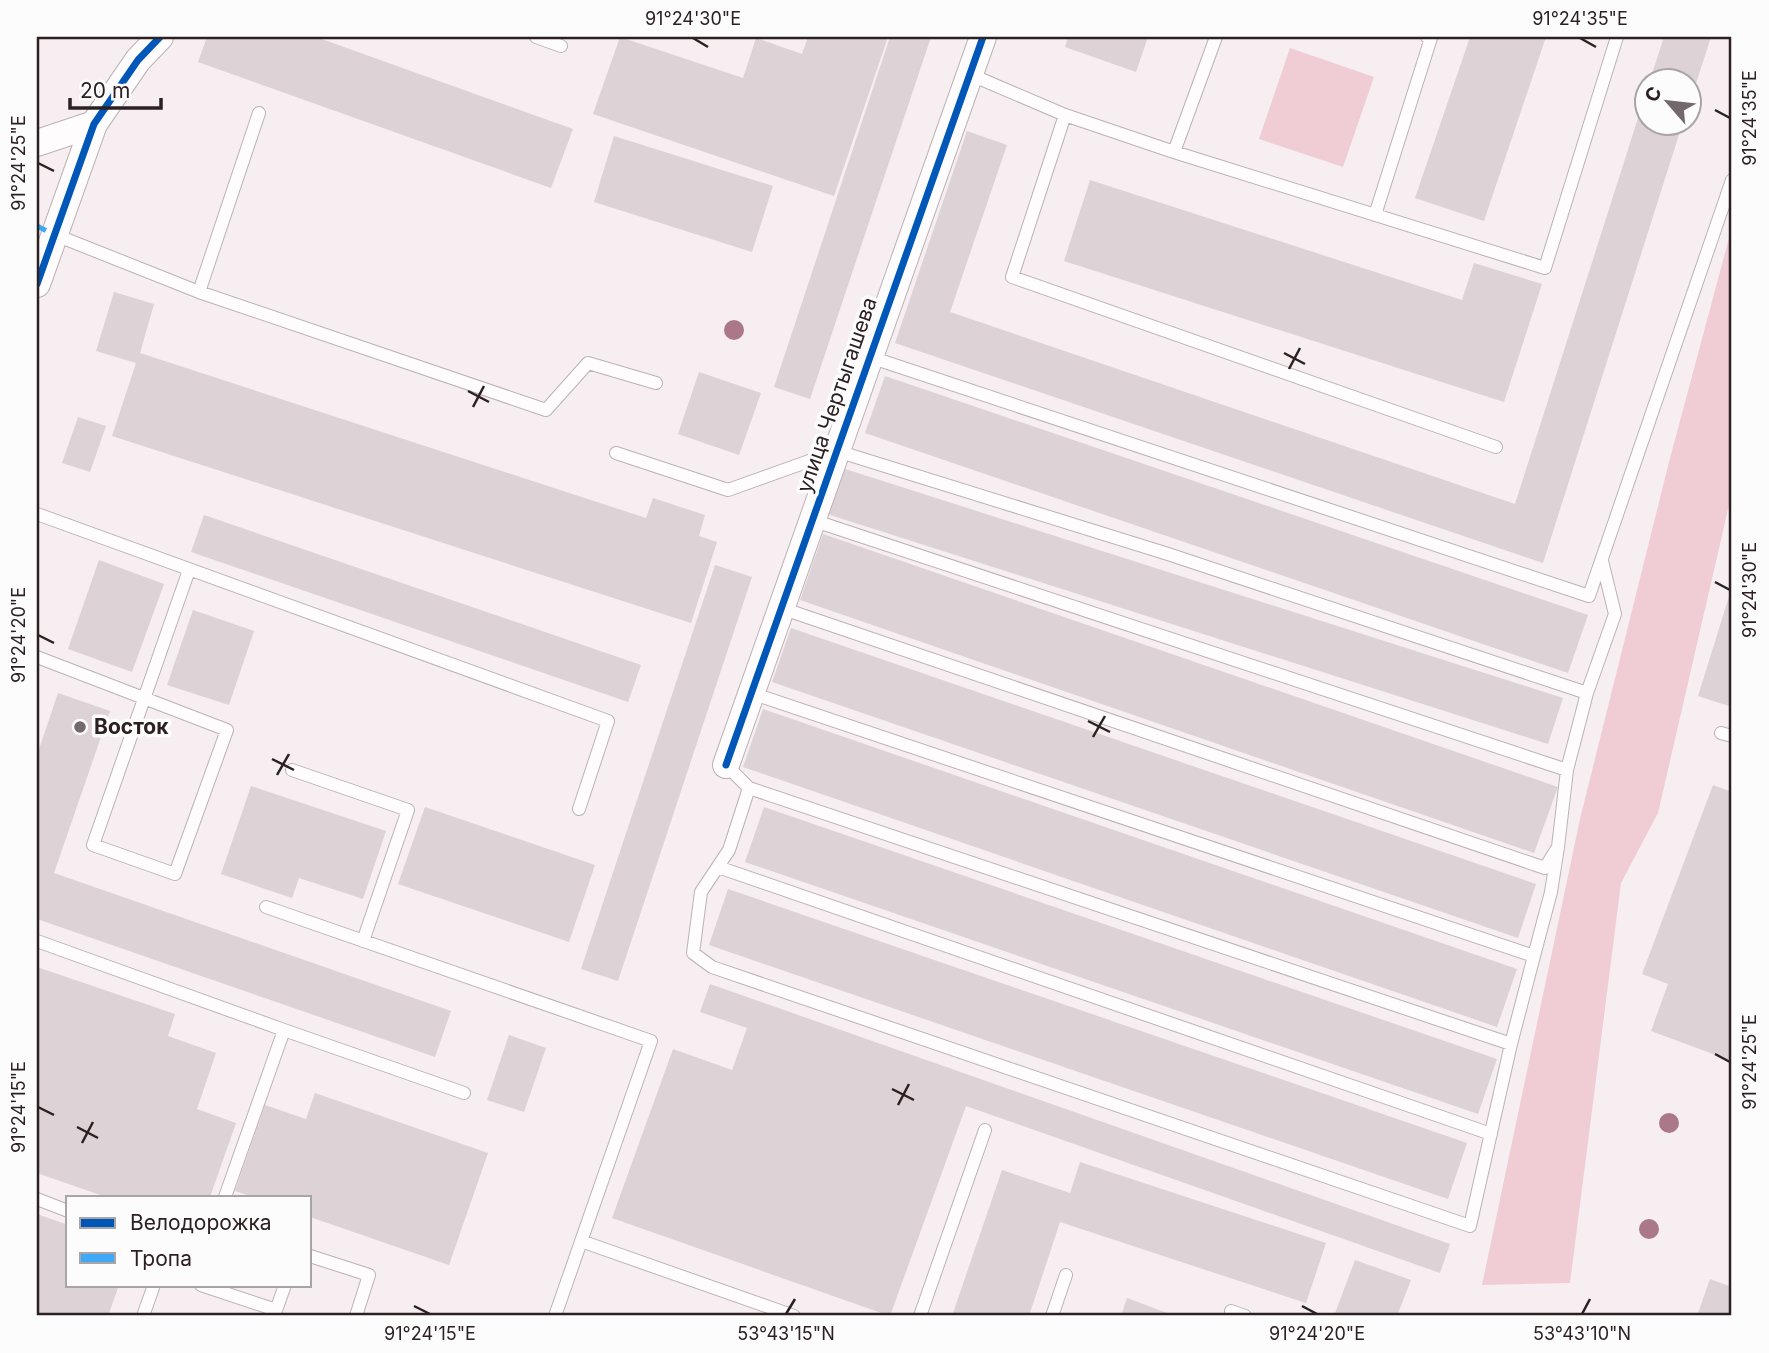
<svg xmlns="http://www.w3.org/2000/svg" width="1769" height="1353" font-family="Inter,sans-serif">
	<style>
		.green { fill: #f0cdd5 }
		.building { fill: #ddd2d5 }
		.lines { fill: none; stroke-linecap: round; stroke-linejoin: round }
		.service-casing { stroke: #bcb2b4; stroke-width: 14 }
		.minor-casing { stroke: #bcb2b4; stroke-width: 28 }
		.service { stroke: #fefcfd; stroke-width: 12 }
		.minor { stroke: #fefcfd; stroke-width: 26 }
		.quiet { stroke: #3fa9f5; stroke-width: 5; stroke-dasharray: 10 5; stroke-linecap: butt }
		.cycleway-casing { stroke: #fcfcfc; stroke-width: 11 }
		.cycleway { stroke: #0057b8; stroke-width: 7 }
		.tree { fill: #aa7889 }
		.ticks { fill: none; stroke: #2d2023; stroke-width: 2.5 }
		.poi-dot { fill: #73686b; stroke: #fcfcfc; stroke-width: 2.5 }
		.labels { text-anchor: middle; stroke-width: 7; stroke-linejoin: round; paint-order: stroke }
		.street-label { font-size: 21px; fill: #2d2023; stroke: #fcfcfc }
		.poi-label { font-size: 21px; font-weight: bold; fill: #2d2023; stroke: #fcfcfc; text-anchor: start }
		.neatline { fill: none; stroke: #2d2023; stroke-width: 2.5 }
		.ticks-label { font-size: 18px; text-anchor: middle; fill: #2d2023 }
	</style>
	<rect width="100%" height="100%" fill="#f6eef0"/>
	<path class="green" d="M 1290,48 L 1374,77 L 1343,167 L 1259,139 Z
		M 1732,227 L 1732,492 L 1658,813 L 1621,883 L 1570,1283 L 1482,1285 L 1580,819 L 1669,462 Z"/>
	<path class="building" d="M 207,37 L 316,37 L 573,129 L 551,188 L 198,62 Z
		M 620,37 L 743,78 L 756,38 L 802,54 L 808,37 L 888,37 L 834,196 L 593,114 Z
		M 890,37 L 931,37 L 810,399 L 774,387 Z
		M 1068,37 L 1148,37 L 1136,72 L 1065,47 Z
		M 1470,37 L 1546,37 L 1484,221 L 1415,198 Z
		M 1664,37 L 1711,37 L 1689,105 L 1688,80 L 1650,80 Z
		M 1646,93 L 1646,122 L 1683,122 L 1543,563 L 895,343 L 967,131 L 1007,145 L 950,312 L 1515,504 Z
		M 614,136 L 773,186 L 752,252 L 594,202 Z
		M 1090,180 L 1462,300 L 1474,263 L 1542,284 L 1504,402 L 1064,261 Z
		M 114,292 L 154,304 L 140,353 L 646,518 L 653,498 L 705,515 L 699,536 L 717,542 L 691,623 L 112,436 L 136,363 L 96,351 Z
		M 699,372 L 761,393 L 739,455 L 678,434 Z
		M 885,376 L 1588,615 L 1568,673 L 865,433 Z
		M 78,417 L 106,426 L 90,472 L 62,463 Z
		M 842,468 L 1563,698 L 1548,744 L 827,514 Z
		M 204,515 L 641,665 L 628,702 L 191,552 Z
		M 823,534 L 1558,787 L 1534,853 L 800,600 Z
		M 99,560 L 164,584 L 132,672 L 68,649 Z
		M 715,565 L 752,577 L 618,981 L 581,969 Z
		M 1732,587 L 1732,707 L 1698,696 Z
		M 193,610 L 254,631 L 229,705 L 167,685 Z
		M 791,628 L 1536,884 L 1518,938 L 772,682 Z
		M 58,693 L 110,711 L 54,873 L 451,1011 L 435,1057 L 37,919 L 37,755 Z
		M 763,709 L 1517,969 L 1497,1027 L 743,767 Z
		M 1713,785 L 1732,792 L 1732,1061 L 1651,1031 L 1668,984 L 1642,974 Z
		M 251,786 L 386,831 L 363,899 L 299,878 L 292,898 L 221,874 Z
		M 425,807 L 595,865 L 569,942 L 398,884 Z
		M 764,807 L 1497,1059 L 1478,1114 L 745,862 Z
		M 728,889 L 1467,1143 L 1448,1199 L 709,945 Z
		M 37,967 L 175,1014 L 168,1036 L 216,1053 L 197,1109 L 236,1123 L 210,1197 L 106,1197 L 37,1173 Z
		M 710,984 L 1450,1244 L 1440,1273 L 966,1106 L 890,1316 L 612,1218 L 673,1049 L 732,1070 L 747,1028 L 700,1012 Z
		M 509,1035 L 546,1048 L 524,1112 L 487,1100 Z
		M 315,1093 L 488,1153 L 449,1265 L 310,1217 L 310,1197 L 253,1197 L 235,1191 L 265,1105 L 306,1119 Z
		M 1080,1162 L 1326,1243 L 1306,1303 L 1060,1222 L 1029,1316 L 952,1316 L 1002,1170 L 1070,1193 Z
		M 37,1214 L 68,1225 L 68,1285 L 119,1285 L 108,1316 L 37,1316 Z
		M 1355,1260 L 1411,1280 L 1397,1316 L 1334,1316 Z
		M 1710,1279 L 1732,1287 L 1732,1316 L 1697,1316 Z
		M 1127,1298 L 1175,1316 L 1121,1316 Z"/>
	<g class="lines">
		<g class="service-casing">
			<path id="service" d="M 536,37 L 561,46
				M 969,74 L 1065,115 L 1174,152 L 1545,268 L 1617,37
				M 1065,115 L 1012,277 L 1496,447
				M 1174,152 L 1216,37
				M 1375,215 L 1431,38 L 1427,37
				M 53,234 L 199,292 L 546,410 L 588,363 L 656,383
				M 199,292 L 259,113
				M 870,357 L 1589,596 L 1732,180
				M 616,453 L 728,490 L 837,451 L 1168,554 L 1587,693 L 1615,614 L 1602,561
				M 37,514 L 608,721 L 579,809
				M 812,520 L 1567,770 L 1587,693
				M 781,608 L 1545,868 L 1558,847 L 1567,770
				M 37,657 L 227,730 L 175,874 L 93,845 L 189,570
				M 751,693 L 1534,956 L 1551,892 L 1558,847
				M 1721,733 L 1732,736
				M 726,765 L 749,788 L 1511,1044 L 1534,956
				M 292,770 L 408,810 L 363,941
				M 749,788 L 729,850 L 701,892 L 693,953 L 712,967 L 1470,1226 L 1511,1044
				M 718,867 L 1491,1134
				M 266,907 L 651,1041 L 555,1316
				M 37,941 L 284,1030 L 225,1197
				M 284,1030 L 464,1093
				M 37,1199 L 68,1211
				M 581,1241 L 794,1316
				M 310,1256 L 369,1275 L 356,1316
				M 201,1285 L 276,1310
				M 1231,1311 L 1245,1316
				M 143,1316 L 154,1285
				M 274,1316 L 285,1285
				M 920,1316 L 985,1130
				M 1052,1316 L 1066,1275"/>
		</g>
		<g class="minor-casing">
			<path id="minor" d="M 37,143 L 94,124
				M 37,284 L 94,124 L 138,60 L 160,37
				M 726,765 L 983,37"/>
		</g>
		<use href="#service" class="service"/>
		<use href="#minor" class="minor"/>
		<path class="quiet" d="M 37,226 L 53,234"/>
		<g class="cycleway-casing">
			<path id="cycleway" d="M 37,284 L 94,124 L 138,60 L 160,37
				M 726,765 L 983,37"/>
		</g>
		<use href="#cycleway" class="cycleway"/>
	</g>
	<g class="tree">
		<circle cx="734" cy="330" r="10"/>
		<circle cx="1669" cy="1123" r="10"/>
		<circle cx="1649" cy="1229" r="10"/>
	</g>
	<path class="ticks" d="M 693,38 L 708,47M 1580,38 L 1596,47M 1715,110 L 1730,118M 38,163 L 54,171M 1284,353 L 1305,364M 1289,369 L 1300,348M 468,391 L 489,402M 473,407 L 484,386M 1715,582 L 1730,590M 38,635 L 54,643M 1088,721 L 1110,732M 1093,737 L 1105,716M 272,759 L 294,770M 277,775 L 289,754M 1715,1054 L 1730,1062M 892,1089 L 914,1100M 898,1105 L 909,1084M 38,1107 L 54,1115M 77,1127 L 98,1138M 82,1143 L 93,1122M 414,1306 L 430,1314M 1302,1306 L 1317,1314M 786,1314 L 795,1299M 1582,1314 L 1590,1299"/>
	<circle class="poi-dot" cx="80" cy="727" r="7"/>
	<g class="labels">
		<g class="street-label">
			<text transform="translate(837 395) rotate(-71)" y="7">улица Чертыгашева</text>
		</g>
		<g class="poi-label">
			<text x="94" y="734">Восток</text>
		</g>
	</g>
	<rect width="1769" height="1353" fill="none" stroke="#fcfcfc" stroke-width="77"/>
	<rect x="66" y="1196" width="245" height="91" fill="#fcfcfc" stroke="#a9a4a5" stroke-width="2"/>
	<rect x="80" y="1218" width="35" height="10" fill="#0057b8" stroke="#a9a4a5" stroke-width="2"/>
	<text x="130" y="1230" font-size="21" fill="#2d2023">Велодорожка</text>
	<rect x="80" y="1253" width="35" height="10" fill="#3fa9f5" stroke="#a9a4a5" stroke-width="2"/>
	<text x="130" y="1266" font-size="21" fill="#2d2023">Тропа</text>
	<g transform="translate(1668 102) rotate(298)"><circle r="33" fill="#fcfcfc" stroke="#a9a4a5" stroke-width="2"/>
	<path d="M0-5L12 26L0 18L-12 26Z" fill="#73686b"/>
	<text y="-10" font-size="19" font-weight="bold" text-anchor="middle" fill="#2d2023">С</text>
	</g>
	<path d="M70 98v10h91v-10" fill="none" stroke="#2d2023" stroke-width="3.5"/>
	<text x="80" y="98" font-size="21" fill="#2d2023" stroke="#fcfcfc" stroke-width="5" paint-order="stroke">20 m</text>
	<rect x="38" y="38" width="1692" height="1276" class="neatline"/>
	<g class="ticks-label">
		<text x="693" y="25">91°24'30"E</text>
		<text x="1580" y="25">91°24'35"E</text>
		<text transform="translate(1750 118) rotate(-90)" y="6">91°24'35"E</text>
		<text transform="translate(19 163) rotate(-90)" y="6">91°24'25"E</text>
		<text transform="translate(1750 590) rotate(-90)" y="6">91°24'30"E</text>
		<text transform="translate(19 635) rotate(-90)" y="6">91°24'20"E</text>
		<text transform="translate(1750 1062) rotate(-90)" y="6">91°24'25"E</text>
		<text transform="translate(19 1107) rotate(-90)" y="6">91°24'15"E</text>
		<text x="430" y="1340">91°24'15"E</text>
		<text x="786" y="1340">53°43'15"N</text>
		<text x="1317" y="1340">91°24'20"E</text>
		<text x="1582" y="1340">53°43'10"N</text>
	</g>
</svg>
